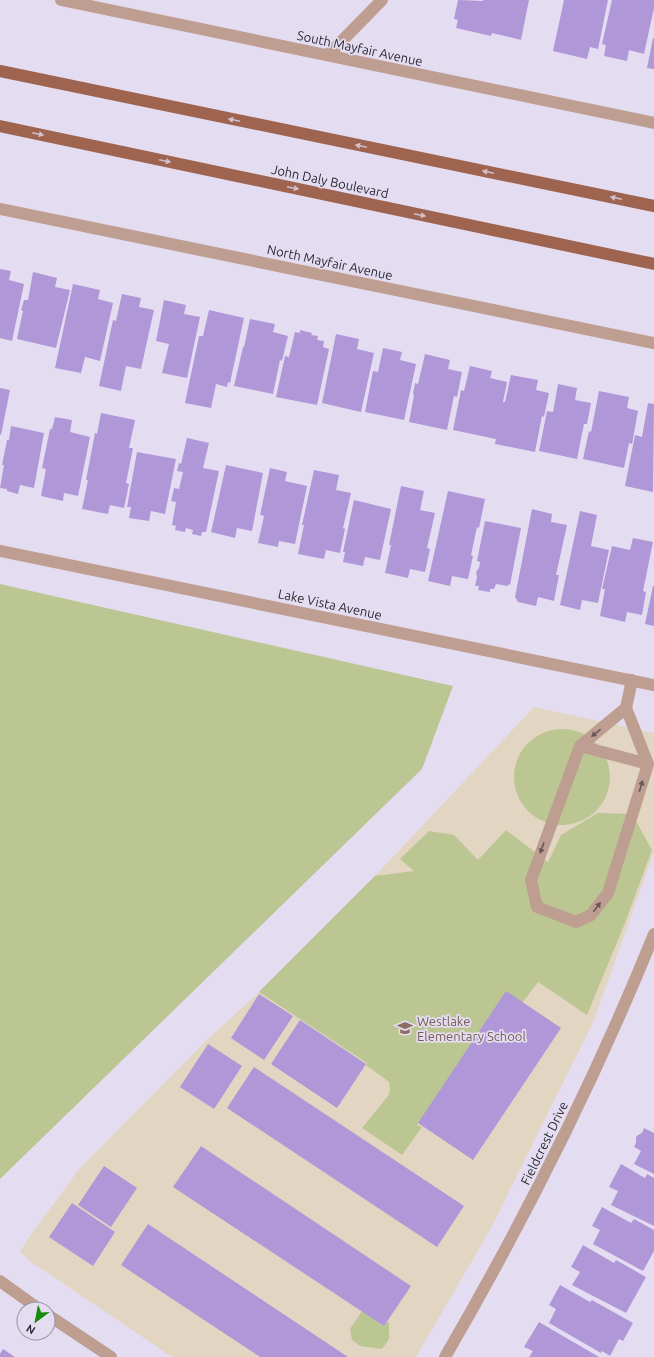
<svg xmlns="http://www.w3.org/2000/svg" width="654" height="1357" font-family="Ubuntu,sans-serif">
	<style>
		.education { fill: #e2d5c2 }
		.green { fill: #bbc693 }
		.building { fill: #b097d8 }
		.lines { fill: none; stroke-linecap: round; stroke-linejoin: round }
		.lane { stroke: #bf9e92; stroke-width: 12 }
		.street { stroke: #bf9e92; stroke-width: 12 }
		.primary { stroke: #9e6450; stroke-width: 12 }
		.oneway { fill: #d2bfca }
		.oneway2 { fill: #675858 }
		.labels { text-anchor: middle; stroke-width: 3.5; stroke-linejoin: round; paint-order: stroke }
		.street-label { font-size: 13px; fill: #2c2931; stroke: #e4ddf2 }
		.education-label { font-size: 13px; fill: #785e54; stroke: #e4ddf2; text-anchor: start }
	</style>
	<rect width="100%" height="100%" fill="#e4ddf2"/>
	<path class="education" d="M 534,707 L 654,733 L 654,852 L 594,1020 L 586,1037 L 490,1230 L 416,1357 L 172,1357 L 48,1273 L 31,1262 L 20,1252 L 29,1237 L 80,1168 L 208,1039 L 259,992 L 375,876 Z"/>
	<path class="green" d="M 0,584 L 453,686 L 422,769 L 0,1179 Z
		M514 777a48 48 0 1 1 96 0a48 48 0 1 1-96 0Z
		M 598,813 L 632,814 L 652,850 L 625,923 L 587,1015 L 538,982 L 522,1003 L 505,993 L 417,1125 L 422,1127 L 402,1155 L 362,1128 L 388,1096 L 390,1091 L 389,1082 L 366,1065 L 367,1063 L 259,992 L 375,876 L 414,871 L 400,859 L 429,831 L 454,835 L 478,860 L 506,830 L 548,862 L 561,835 Z
		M 362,1311 L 384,1326 L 387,1322 L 389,1323 L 389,1339 L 382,1349 L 360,1346 L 352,1340 L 350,1329 Z"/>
	<path class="building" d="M 458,0 L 483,1 L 483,0 L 529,0 L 521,40 L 492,33 L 491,36 L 456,28 L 458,20 L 454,19 Z
		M 564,0 L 608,0 L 598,49 L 590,47 L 587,59 L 553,51 Z
		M 612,0 L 654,0 L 654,8 L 644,54 L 629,50 L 627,61 L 604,56 L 606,45 L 602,44 Z
		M 653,38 L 654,38 L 654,69 L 647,68 Z
		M 0,269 L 11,271 L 9,280 L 24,284 L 12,341 L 0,338 Z
		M 33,272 L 57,278 L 55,287 L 70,290 L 56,348 L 17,339 L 23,311 L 21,310 L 24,300 L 28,300 Z
		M 73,284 L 100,290 L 98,299 L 113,303 L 100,361 L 85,357 L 81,373 L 55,368 Z
		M 122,294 L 141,298 L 139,307 L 154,310 L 141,369 L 126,366 L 121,391 L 99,386 L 113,320 L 116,321 Z
		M 164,300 L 186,305 L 184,314 L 200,317 L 187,378 L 162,373 L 169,344 L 156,341 Z
		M 209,310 L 244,318 L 230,383 L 228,382 L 227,387 L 216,384 L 211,408 L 185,403 L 199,336 L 203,336 Z
		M 250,319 L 275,324 L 273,332 L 288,336 L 282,361 L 280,360 L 273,394 L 234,386 L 243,347 L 244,347 Z
		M 300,330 L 312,333 L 311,335 L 318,336 L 317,340 L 324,341 L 323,347 L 329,349 L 317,405 L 276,397 L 285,356 L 289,357 L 295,332 L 300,333 Z
		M 336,334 L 359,339 L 357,349 L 374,353 L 361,412 L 322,403 Z
		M 383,348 L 402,352 L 400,360 L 416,364 L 404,420 L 365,412 L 373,371 L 378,372 Z
		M 425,354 L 450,360 L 448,369 L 462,372 L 457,397 L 454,396 L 447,430 L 409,422 L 414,395 L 413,394 L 415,383 L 418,384 Z
		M 470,366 L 492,371 L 490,378 L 507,382 L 503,402 L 505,402 L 511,375 L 538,380 L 536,390 L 549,393 L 544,417 L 542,416 L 535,452 L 495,444 L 496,439 L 453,430 L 461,390 L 464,391 Z
		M 558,384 L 577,388 L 575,400 L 591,403 L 587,424 L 584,424 L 577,459 L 539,451 L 547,411 L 553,412 Z
		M 0,388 L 10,390 L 1,435 L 0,434 Z
		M 599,391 L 629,397 L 627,408 L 638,411 L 632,444 L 629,443 L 624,468 L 583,459 L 589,431 L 591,432 Z
		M 648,403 L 654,404 L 653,492 L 625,486 L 635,435 L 642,437 Z
		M 101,413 L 135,420 L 129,448 L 133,448 L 126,483 L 129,484 L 124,508 L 110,505 L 108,514 L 82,509 L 88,480 L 86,480 L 95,433 L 97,434 Z
		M 55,417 L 72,420 L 70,432 L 90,437 L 78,496 L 64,493 L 63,501 L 41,496 L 46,469 L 42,468 L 50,429 L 52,429 Z
		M 11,426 L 44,433 L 34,488 L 20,485 L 18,494 L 7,491 L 7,489 L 0,488 L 4,465 L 2,465 L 7,440 L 9,440 Z
		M 187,438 L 209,443 L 203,468 L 219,471 L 206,532 L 202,532 L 201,536 L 192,534 L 193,530 L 186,528 L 185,532 L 175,530 L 176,526 L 172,525 L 176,502 L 171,501 L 174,488 L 179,489 L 183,472 L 177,471 L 179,463 L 181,464 Z
		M 137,452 L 176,459 L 165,514 L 151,511 L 149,521 L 129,518 L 131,507 L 127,507 Z
		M 226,465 L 263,473 L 252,531 L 237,528 L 235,538 L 211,532 Z
		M 270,468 L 287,472 L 285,481 L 307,486 L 295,544 L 279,541 L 278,547 L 258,543 L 264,516 L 260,515 Z
		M 314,470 L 339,475 L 336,490 L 351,493 L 343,528 L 345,529 L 340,553 L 326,550 L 324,559 L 298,554 L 304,525 L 302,525 Z
		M 401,486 L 424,491 L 420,510 L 435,513 L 427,548 L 430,549 L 425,572 L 410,569 L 408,578 L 385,573 L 391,545 L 389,545 Z
		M 448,491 L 485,499 L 479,528 L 477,527 L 471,555 L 473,556 L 468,579 L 452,576 L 450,586 L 428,581 Z
		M 354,500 L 391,509 L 380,560 L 365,557 L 363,566 L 343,562 L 345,552 L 343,552 Z
		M 532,509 L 552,514 L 551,522 L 567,525 L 556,575 L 559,575 L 554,601 L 538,597 L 536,606 L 518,602 L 515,597 Z
		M 580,511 L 597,515 L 591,546 L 609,550 L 598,603 L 582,600 L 580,610 L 560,605 Z
		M 485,521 L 521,528 L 510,585 L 508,584 L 508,586 L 496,584 L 494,589 L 490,589 L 490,592 L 478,590 L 479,586 L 475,586 L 477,577 L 476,572 L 479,568 L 480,562 L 477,561 Z
		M 633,538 L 653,542 L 643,591 L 646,592 L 642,615 L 627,612 L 625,622 L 600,616 L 605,589 L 602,589 L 612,546 L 630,550 Z
		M 653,586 L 654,586 L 654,626 L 645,624 Z
		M 506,991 L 561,1028 L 473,1160 L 418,1123 Z
		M 259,994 L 293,1016 L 264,1060 L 231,1038 Z
		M 300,1020 L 366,1064 L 337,1108 L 271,1064 Z
		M 208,1044 L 242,1066 L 214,1109 L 180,1087 Z
		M 254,1067 L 464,1206 L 437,1247 L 227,1108 Z
		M 644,1128 L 654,1133 L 654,1174 L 634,1164 L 641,1151 L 634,1147 L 636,1143 L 636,1137 L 638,1135 L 642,1133 Z
		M 201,1146 L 411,1286 L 384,1326 L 173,1187 Z
		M 621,1164 L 645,1178 L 647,1174 L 654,1178 L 654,1226 L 611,1205 L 618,1191 L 609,1187 Z
		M 104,1166 L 137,1188 L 111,1227 L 78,1205 Z
		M 72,1203 L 115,1232 L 93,1266 L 49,1237 Z
		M 602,1207 L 631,1223 L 634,1219 L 654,1230 L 654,1251 L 643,1271 L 593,1244 L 600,1230 L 592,1226 Z
		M 148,1224 L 348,1357 L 260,1357 L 121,1265 Z
		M 583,1245 L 614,1263 L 616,1260 L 646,1277 L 626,1313 L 572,1285 L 580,1272 L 571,1267 Z
		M 560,1285 L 590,1302 L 592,1300 L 633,1323 L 623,1341 L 619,1339 L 610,1356 L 602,1351 L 601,1353 L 549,1323 L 556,1309 L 549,1305 Z
		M 539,1322 L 599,1357 L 529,1357 L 533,1351 L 524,1347 Z
		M 3,1349 L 15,1357 L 0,1357 L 0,1354 Z"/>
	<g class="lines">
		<path class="lane" d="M 626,708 L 580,746 L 531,880 L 537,907 L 576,922 L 591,915 L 608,893 L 648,764 L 626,708 L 632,680
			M 580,746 L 648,764"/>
		<path class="street" d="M 61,0 L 654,123
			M 328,55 L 382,0
			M 0,209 L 654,343
			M 0,551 L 654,685
			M 0,1281 L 39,1309
			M 48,1315 L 111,1357
			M 445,1357 C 524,1221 595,1080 654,934"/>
		<path class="primary" d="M 0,71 L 654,206
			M 0,126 L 654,264"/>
	</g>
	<defs><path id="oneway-solid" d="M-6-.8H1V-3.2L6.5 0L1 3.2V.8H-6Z"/></defs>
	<g class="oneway">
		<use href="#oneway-solid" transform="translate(234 120) rotate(-168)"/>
		<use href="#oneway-solid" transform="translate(38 134) rotate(12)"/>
		<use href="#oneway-solid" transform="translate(361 146) rotate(-168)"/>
		<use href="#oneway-solid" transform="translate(165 161) rotate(12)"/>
		<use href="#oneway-solid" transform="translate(488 172) rotate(-168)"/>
		<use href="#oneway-solid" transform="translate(293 188) rotate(12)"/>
		<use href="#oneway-solid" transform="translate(616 198) rotate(-168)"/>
		<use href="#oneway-solid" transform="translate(420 215) rotate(12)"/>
	</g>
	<g class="oneway2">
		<use href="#oneway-solid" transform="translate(596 733) rotate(141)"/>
		<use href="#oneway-solid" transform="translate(641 786) rotate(-73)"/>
		<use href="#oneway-solid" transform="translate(542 848) rotate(110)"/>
		<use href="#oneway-solid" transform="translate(597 907) rotate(-53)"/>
	</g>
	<defs>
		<g id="school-bare" transform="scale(1.2)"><path d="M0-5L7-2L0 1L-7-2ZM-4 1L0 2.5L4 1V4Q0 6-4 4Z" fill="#8d6e63" stroke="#e4ddf2" stroke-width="2.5" paint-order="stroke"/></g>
	</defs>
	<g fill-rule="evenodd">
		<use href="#school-bare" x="405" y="1028"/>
	</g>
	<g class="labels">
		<g class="street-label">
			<text transform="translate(360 48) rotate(12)" y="5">South Mayfair Avenue</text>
			<text transform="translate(330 181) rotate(12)" y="5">John Daly Boulevard</text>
			<text transform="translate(330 262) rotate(12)" y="5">North Mayfair Avenue</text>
			<text transform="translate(330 604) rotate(12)" y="5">Lake Vista Avenue</text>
			<text transform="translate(544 1143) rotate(-64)" y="5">Fieldcrest Drive</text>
		</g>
		<g class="education-label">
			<text x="417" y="1026">Westlake<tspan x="417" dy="15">Elementary School</tspan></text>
		</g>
	</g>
	<g transform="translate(36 1321) rotate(212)"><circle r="19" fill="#e4ddf2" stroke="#9a95a5"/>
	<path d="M0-3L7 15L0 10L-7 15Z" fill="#168a0c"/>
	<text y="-6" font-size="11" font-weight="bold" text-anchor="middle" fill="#2c2931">N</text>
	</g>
</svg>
